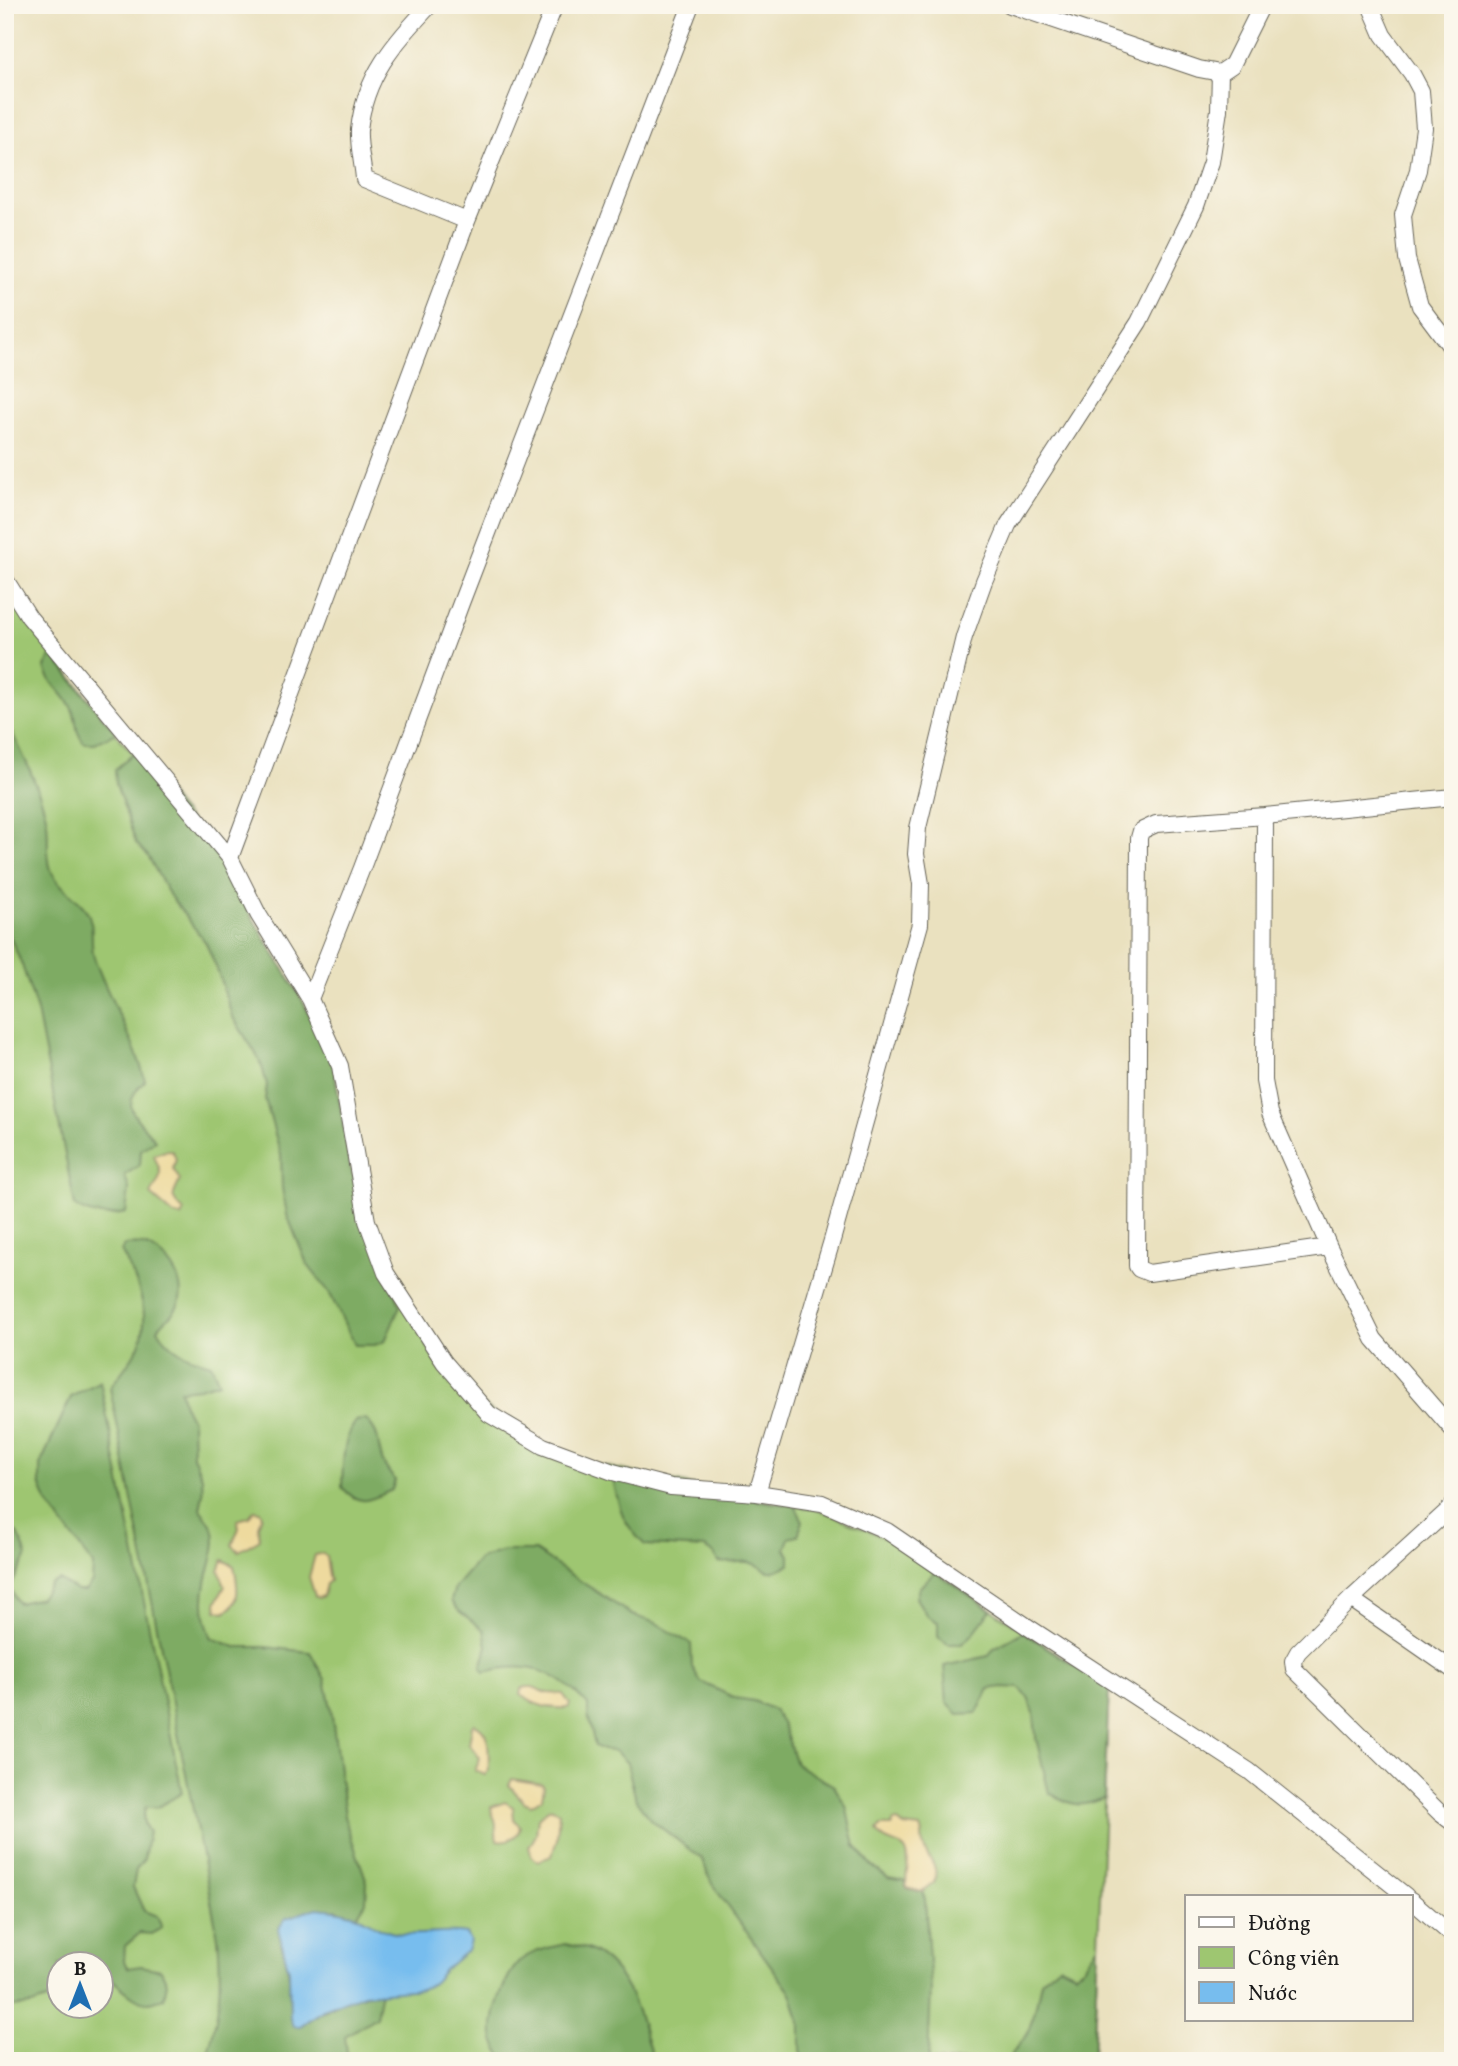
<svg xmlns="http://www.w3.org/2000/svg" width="1458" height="2066" font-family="Vollkorn,serif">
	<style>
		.green { fill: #9ec671; stroke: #5d7146; stroke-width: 2; fill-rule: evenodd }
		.forest { fill: #7eab63; stroke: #4d6440; stroke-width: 2 }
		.sand { fill: #eeda9e; stroke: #857b5d; stroke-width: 2 }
		.water { fill: #77bdee; stroke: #4a6c85; stroke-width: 2 }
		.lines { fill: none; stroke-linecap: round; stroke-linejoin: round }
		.minor-casing { stroke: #646155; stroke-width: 18 }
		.minor { stroke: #fff; stroke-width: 16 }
	</style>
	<rect width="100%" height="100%" fill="#fbf7ec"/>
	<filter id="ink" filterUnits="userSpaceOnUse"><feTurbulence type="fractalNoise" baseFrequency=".0143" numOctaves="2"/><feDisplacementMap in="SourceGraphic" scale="14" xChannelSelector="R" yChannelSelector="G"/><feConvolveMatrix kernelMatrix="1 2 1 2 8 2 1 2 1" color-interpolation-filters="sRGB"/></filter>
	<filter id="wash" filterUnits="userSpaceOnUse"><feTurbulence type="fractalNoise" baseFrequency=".00686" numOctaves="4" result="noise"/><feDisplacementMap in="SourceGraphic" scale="28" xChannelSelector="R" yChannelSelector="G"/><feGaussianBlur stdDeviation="1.57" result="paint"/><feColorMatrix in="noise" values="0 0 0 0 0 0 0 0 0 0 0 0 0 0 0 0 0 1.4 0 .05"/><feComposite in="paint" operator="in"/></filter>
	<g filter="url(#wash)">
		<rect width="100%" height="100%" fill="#eae1bf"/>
		<path class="green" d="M 5,592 L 120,739 L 170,795 L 252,917 L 277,960 L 361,1223 L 439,1367 L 540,1452 L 755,1499 L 820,1510 L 884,1537 L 1109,1688 L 1093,2061 L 5,2061 ZM 60,1965 L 102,1965 L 102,2007 L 60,2007 Z"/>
		<path class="forest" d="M 52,655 L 116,733 L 95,743 L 84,743 C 73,728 79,725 73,711 C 66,694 49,685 45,667 Z
			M 5,723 C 19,741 41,794 46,816 C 50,833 45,853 51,870 C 58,887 76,896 86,910 C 96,925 89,942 94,957 C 108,1000 135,1038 145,1081 C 117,1107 137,1117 155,1140 L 141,1150 L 140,1165 L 125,1175 L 129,1189 L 126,1213 C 109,1217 90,1217 75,1206 L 37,1011 L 22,965 L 5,925 Z
			M 133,753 L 224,861 L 252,917 L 304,1003 L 334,1067 L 350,1166 L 400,1306 L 385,1341 L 375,1345 L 355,1345 L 329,1292 L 307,1264 L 287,1215 L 282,1188 L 281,1155 L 265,1099 L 267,1085 L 262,1067 L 255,1052 L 232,1016 L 217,969 L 206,943 L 170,896 L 148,856 L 136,843 L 116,784 L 115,770 Z
			M 125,1245 C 130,1245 138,1244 143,1245 C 164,1250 187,1280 179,1303 C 176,1313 164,1320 158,1329 C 169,1349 189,1358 211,1364 L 219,1382 L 199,1388 L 180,1390 L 184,1405 L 192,1421 L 193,1456 L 202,1477 L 203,1494 L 200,1509 C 204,1515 210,1521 213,1528 C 219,1545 209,1566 206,1583 C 202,1602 204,1621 212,1638 L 236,1647 L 265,1647 L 310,1652 L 325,1679 L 331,1708 L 346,1823 L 367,1882 L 366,1902 L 357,1916 L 335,1909 L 281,1944 C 291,1968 290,1991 290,2017 L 300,2026 C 326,2008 350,1996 381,1991 L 376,2017 L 345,2036 L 348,2061 L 205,2061 C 220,2014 222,1986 218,1937 L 110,1388 C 121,1372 138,1354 142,1336 C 150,1307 134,1275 121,1251 Z
			M 100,1381 L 182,1793 L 158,1807 L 146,1807 C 142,1817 142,1823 149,1832 L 144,1859 L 136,1870 L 133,1887 L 144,1911 L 157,1916 L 162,1928 L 151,1934 L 140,1933 L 125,1946 L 124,1962 L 128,1968 L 141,1966 L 161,1970 L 167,1983 L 164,1998 C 159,1999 153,2002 148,2002 C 133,2002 115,1980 102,1972 L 102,1965 L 60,1965 L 59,1996 L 32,2005 L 5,2008 L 5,1522 L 19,1535 L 27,1556 L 10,1588 L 18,1603 L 40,1598 L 51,1583 L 59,1580 L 77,1591 L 85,1591 L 92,1582 L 93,1565 L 47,1502 L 40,1483 L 40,1465 L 71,1397 Z
			M 366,1419 C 381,1436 376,1437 381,1456 C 383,1465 389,1473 395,1480 L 392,1490 C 370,1500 360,1508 342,1487 C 343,1464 342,1440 356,1421 Z
			M 613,1479 L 795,1506 L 803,1521 L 798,1535 L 789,1538 L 785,1549 L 790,1555 L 790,1564 C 762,1580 768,1565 747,1562 C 737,1561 728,1564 718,1562 L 714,1554 L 705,1548 L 645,1545 C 623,1524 619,1509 613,1479 Z
			M 503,1551 L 535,1551 L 632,1615 L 656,1623 L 691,1644 L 692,1667 L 701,1682 L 735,1698 L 754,1701 L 774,1710 L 783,1725 L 796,1764 L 834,1786 L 846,1806 L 855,1846 L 872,1866 L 888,1878 L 905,1881 L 907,1888 L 922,1892 L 925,1899 L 931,1989 L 928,2061 L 801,2061 L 801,2027 L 792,1995 L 712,1884 L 702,1859 L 650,1819 L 636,1800 L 627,1763 L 615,1751 L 603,1750 L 595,1746 L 588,1715 L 588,1705 C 557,1672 531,1660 485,1672 L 481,1668 L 487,1646 L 484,1630 L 459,1611 L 451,1601 L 455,1587 L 479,1559 Z
			M 935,1572 L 991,1610 L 972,1635 L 962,1644 L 948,1644 L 938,1637 L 938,1622 L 927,1616 L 916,1598 L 919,1588 Z
			M 1023,1632 L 1109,1688 L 1104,1798 C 1078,1809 1073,1805 1049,1793 L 1036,1738 L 1034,1713 L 1028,1697 L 1019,1688 L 1003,1687 L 989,1689 L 977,1713 L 958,1714 L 947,1703 L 944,1666 L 988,1656 L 994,1648 Z
			M 565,1944 C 572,1946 580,1947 587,1949 C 629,1966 641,2022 653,2061 L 503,2061 C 500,2053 494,2043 493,2035 C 491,2014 504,1978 519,1962 C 530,1951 550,1948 565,1944 Z
			M 1098,1945 L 1093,2061 L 1010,2061 L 1012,2053 L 1027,2035 L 1035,2011 L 1041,1981 L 1059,1965 L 1075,1973 L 1084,1967 Z"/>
		<path class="sand" d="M 168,1150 L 173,1152 L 176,1159 L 173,1169 L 180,1180 C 173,1198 168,1195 184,1211 L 182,1217 L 174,1215 L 151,1195 C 153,1187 161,1180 160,1173 C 160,1166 155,1161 154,1155 Z
			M 254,1510 L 260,1511 L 262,1515 L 258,1526 L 260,1539 L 239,1551 L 232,1545 L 239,1528 L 237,1520 L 249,1517 Z
			M 323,1553 L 326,1557 L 330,1581 L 326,1584 L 323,1596 L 319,1598 L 315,1596 L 309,1577 L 315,1555 Z
			M 223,1560 L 234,1566 C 237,1581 243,1605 224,1612 L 217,1610 L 216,1603 L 225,1586 L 219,1570 Z
			M 526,1687 L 533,1687 L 547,1693 L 563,1694 L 570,1704 L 568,1708 C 547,1709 537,1706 520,1695 L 521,1689 Z
			M 475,1724 C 492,1731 488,1754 489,1770 L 485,1775 L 475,1771 L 480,1758 L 469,1744 L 472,1726 Z
			M 512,1779 L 542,1784 L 544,1787 L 542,1798 L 531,1805 L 524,1802 L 509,1785 Z
			M 505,1802 L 513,1807 L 514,1819 L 520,1826 C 519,1838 507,1842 497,1840 C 495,1833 497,1826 495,1820 C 493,1814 491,1813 491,1807 Z
			M 548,1809 L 553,1808 L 559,1812 L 557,1839 L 552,1856 L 538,1861 L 532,1857 L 529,1847 L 536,1835 L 538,1818 Z
			M 898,1821 L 904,1826 L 920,1828 C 924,1835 921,1838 923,1845 C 927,1861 940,1863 934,1883 L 922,1892 L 907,1888 C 904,1877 910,1865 907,1854 C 903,1840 885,1847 877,1831 L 881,1826 L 892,1826 L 893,1822 Z"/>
		<path class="water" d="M 317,1908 C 332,1909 346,1911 360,1917 C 371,1923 382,1931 395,1933 C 418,1937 442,1930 466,1934 L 470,1941 L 467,1951 L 444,1970 L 432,1984 L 422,1989 L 364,1994 L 326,2008 L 300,2026 L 293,2026 L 290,2017 L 289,1971 L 278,1929 L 286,1918 Z"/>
	</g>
	<g filter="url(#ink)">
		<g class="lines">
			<g class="minor-casing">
				<path id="minor" d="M 430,5 C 394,44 365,75 359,130 C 358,146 363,164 364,179 L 467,221
					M 1010,5 L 1199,69 L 1220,73 L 1232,65 L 1262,5
					M 1370,5 L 1383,35 L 1412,74 L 1421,91 L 1424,128 L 1418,170 L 1403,215 L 1407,259 L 1420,306 L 1453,350
					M 5,579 L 29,617 L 230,858 L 258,914 L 310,999 L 340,1066 L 367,1221 L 386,1273 L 444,1362 L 489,1414 L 543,1446 L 613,1472 L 671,1487 L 757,1493 L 822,1503 L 887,1531 L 1028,1627 L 1249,1771 L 1406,1896
					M 1265,816 L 1264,1081 L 1270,1113 L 1329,1247 L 1374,1339 L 1453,1430
					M 230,858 L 467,221 L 555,5
					M 310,999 L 362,868 L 461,603 L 691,5
					M 1329,1247 L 1149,1273 L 1139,1269 L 1137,1266 L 1139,838 L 1141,831 L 1156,824 L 1265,816 L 1453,797
					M 757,1493 L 833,1237 L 920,924 L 921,884 L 916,854 L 918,828 L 964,637 L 984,581 L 1008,525 L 1139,322 L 1196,206 L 1211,162 L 1219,110 L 1220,73
					M 1453,1506 L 1351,1599 L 1298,1652 L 1293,1661 L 1294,1669 L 1440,1813 L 1453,1823
					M 1351,1599 L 1453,1670
					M 1411,1900 L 1453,1936"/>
			</g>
			<use href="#minor" class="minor"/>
		</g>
	</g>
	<rect width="1458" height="2066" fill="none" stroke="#fbf7ec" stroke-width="28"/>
	<rect x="1185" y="1895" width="228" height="126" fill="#fbf7ec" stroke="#a29f99" stroke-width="2"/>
	<rect x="1199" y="1917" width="35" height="10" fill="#ffffff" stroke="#a29f99" stroke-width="2"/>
	<text x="1248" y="1930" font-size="21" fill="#1c1c1c">Đường</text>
	<rect x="1199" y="1947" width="35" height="21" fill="#9ec671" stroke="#a29f99" stroke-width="2"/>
	<text x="1248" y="1965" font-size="21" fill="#1c1c1c">Công viên</text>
	<rect x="1199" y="1982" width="35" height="21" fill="#77bdee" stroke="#a29f99" stroke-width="2"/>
	<text x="1248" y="2000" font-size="21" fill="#1c1c1c">Nước</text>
	<g transform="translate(80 1985)"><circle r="33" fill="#fbf7ec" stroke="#a29f99" stroke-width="2"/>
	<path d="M0-5L12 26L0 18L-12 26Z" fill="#1f6fb2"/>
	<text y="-10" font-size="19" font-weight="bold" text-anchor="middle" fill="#1c1c1c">B</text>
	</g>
</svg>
